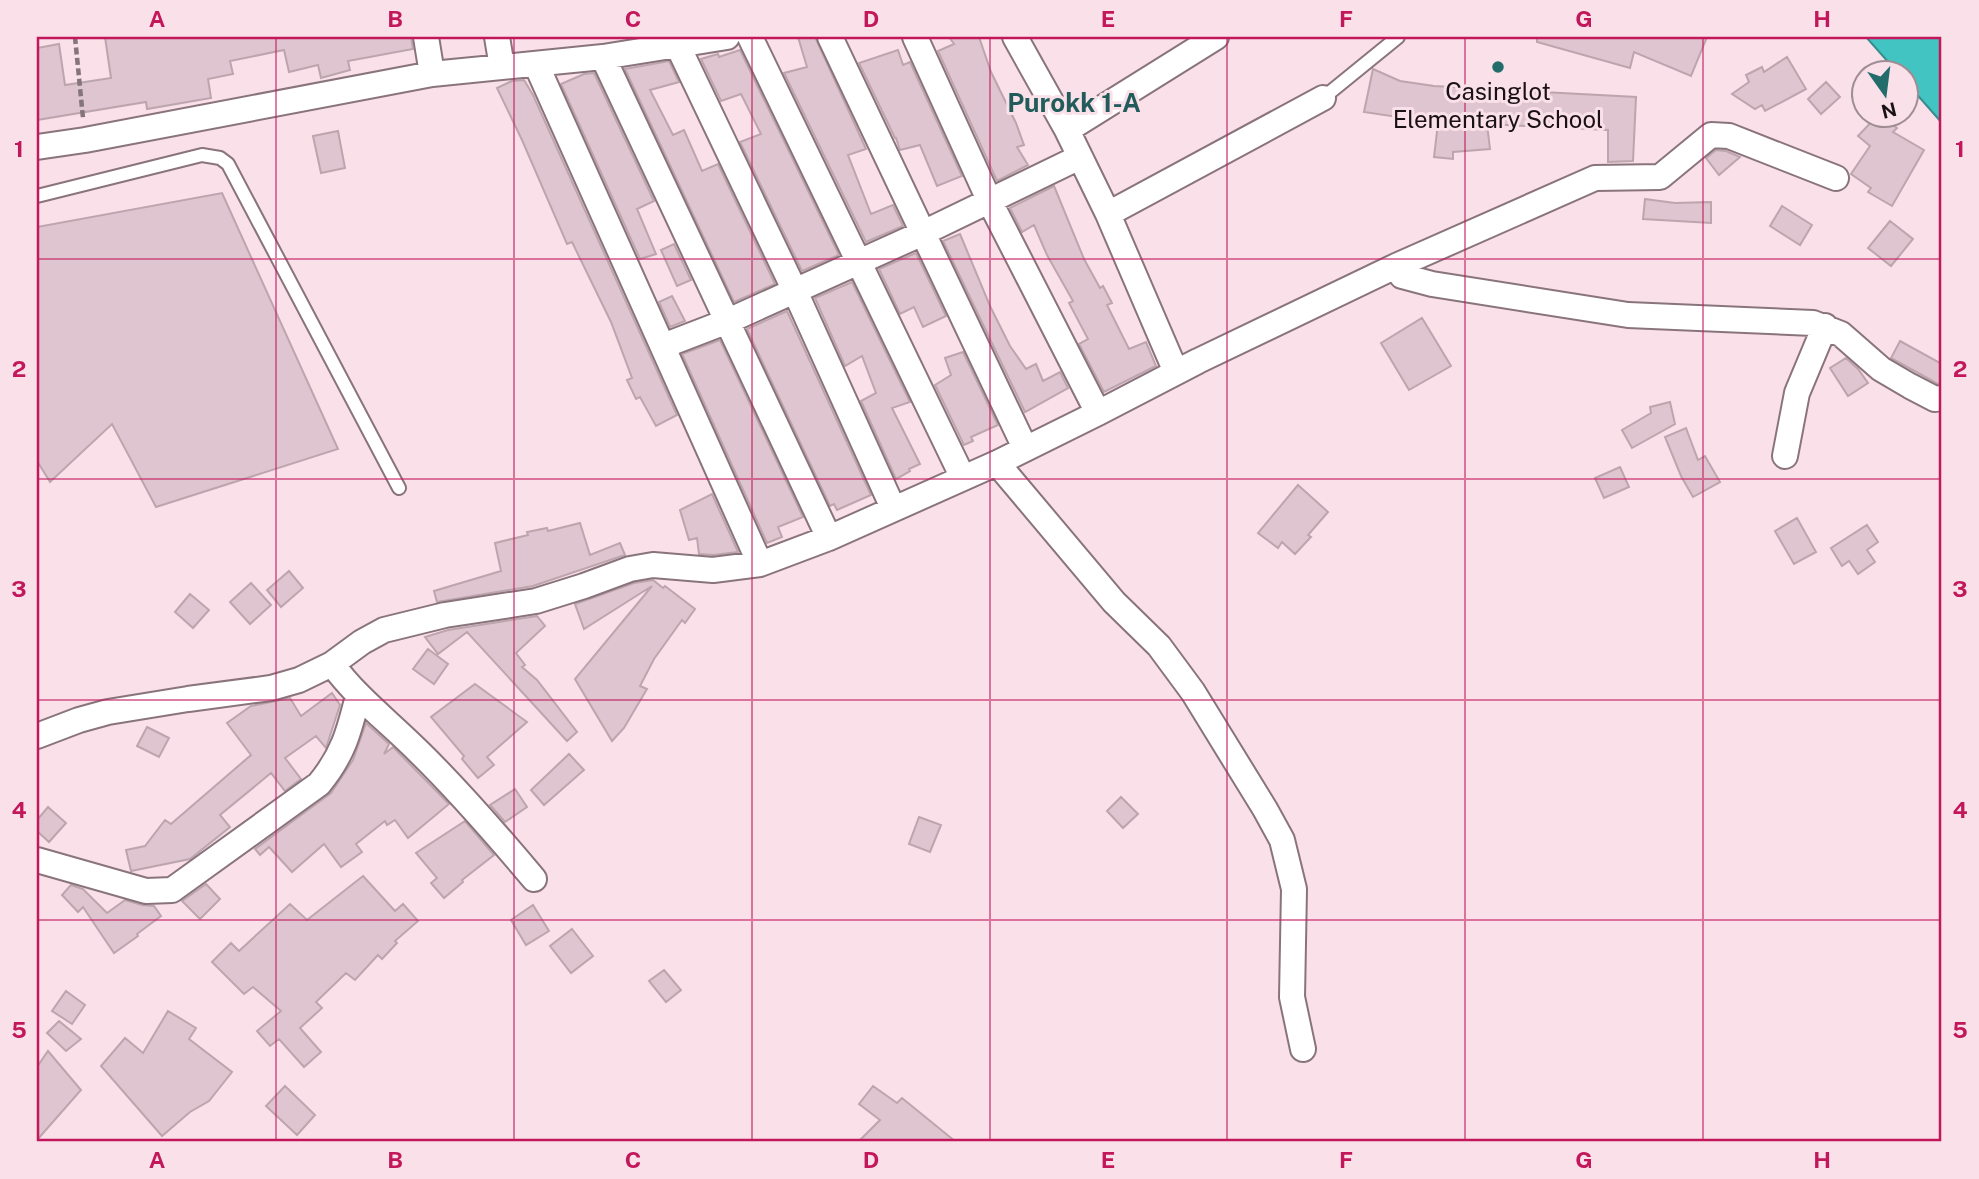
<svg xmlns="http://www.w3.org/2000/svg" width="1979" height="1179" font-family="'Public Sans',sans-serif">
	<style>
		.water { fill: #42c4c3; stroke: #368e8e; stroke-width: 2 }
		.building { fill: #dec5cf; stroke: #bda5ae; stroke-width: 2 }
		.lines { fill: none; stroke-linecap: round; stroke-linejoin: round }
		.lane-casing { stroke: #8a747c; stroke-width: 16 }
		.street-casing { stroke: #8a747c; stroke-width: 28 }
		.path { stroke: #85747a; stroke-width: 4.5; stroke-dasharray: 7 3.5; stroke-linecap: butt }
		.lane { stroke: #fff; stroke-width: 12 }
		.street { stroke: #fff; stroke-width: 24 }
		.grid { fill: none; stroke: #c2185b; stroke-width: 2; stroke-opacity: 0.55 }
		.poi-dot { fill: #226d6c; stroke: #f9e0e9; stroke-width: 2.5 }
		.labels { text-anchor: middle; stroke-width: 6; stroke-linejoin: round; paint-order: stroke }
		.poi-label { font-size: 24px; fill: #1a1114; stroke: #f9e0e9 }
		.neighbourhood-label { font-size: 26px; font-weight: bold; fill: #215c5b; stroke: #f9e0e9 }
		.neatline { fill: none; stroke: #c2185b; stroke-width: 2.5 }
		.grid-label { font-size: 23px; text-anchor: middle; font-weight: bold; fill: #c2185b }
	</style>
	<rect width="100%" height="100%" fill="#f9e0e9"/>
	<path class="water" d="M 1866,37 L 1942,37 L 1942,123 L 1906,82 L 1906,74 L 1898,73 Z"/>
	<path class="building" d="M 105,37 L 411,37 L 413,49 L 348,61 L 350,70 L 321,78 L 318,65 L 289,72 L 284,50 L 230,61 L 233,74 L 208,79 L 211,98 L 147,109 L 146,102 L 37,120 L 37,48 L 59,44 L 65,85 L 111,78 Z
		M 798,37 L 815,37 L 866,149 L 848,155 L 871,214 L 893,205 L 903,226 L 866,242 L 784,73 L 807,67 Z
		M 949,37 L 979,37 L 991,72 L 1016,123 L 1024,145 L 1017,147 L 1028,165 L 997,181 L 938,51 L 954,44 Z
		M 1537,37 L 1707,37 L 1691,76 L 1634,52 L 1630,68 L 1537,42 Z
		M 740,50 L 839,255 L 802,271 L 740,142 L 761,134 L 741,94 L 721,101 L 701,59 L 718,54 L 719,57 Z
		M 898,50 L 903,65 L 910,62 L 962,176 L 937,186 L 920,145 L 900,150 L 896,138 L 895,138 L 859,63 Z
		M 1787,57 L 1806,89 L 1765,111 L 1762,105 L 1755,109 L 1732,94 L 1749,82 L 1746,75 L 1762,67 L 1764,72 Z
		M 669,61 L 679,82 L 650,90 L 673,135 L 684,130 L 702,171 L 718,164 L 775,284 L 734,302 L 625,69 Z
		M 1373,69 L 1400,81 L 1434,86 L 1636,97 L 1633,161 L 1608,162 L 1608,130 L 1487,124 L 1490,149 L 1453,152 L 1453,159 L 1434,157 L 1438,123 L 1364,112 Z
		M 594,73 L 654,201 L 637,209 L 656,254 L 640,259 L 561,84 L 584,74 Z
		M 524,80 L 533,95 L 677,415 L 656,426 L 640,397 L 636,399 L 627,380 L 632,378 L 611,322 L 572,242 L 567,244 L 522,140 L 497,88 L 512,81 Z
		M 1826,82 L 1840,97 L 1821,114 L 1808,99 Z
		M 1877,116 L 1883,116 L 1897,128 L 1893,132 L 1924,150 L 1892,206 L 1868,192 L 1871,188 L 1851,174 L 1870,146 L 1858,136 Z
		M 338,131 L 345,168 L 321,173 L 313,136 Z
		M 1716,150 L 1726,151 L 1740,157 L 1719,175 L 1706,158 Z
		M 1054,186 L 1084,259 L 1100,288 L 1103,286 L 1112,303 L 1107,305 L 1129,349 L 1146,342 L 1156,366 L 1104,392 L 1079,344 L 1088,339 L 1069,303 L 1073,301 L 1047,255 L 1034,225 L 1022,232 L 1010,208 Z
		M 222,193 L 338,449 L 156,507 L 112,424 L 50,482 L 37,461 L 37,227 Z
		M 1645,199 L 1675,203 L 1711,202 L 1711,223 L 1643,219 Z
		M 1782,206 L 1812,225 L 1800,245 L 1770,226 Z
		M 1890,221 L 1913,239 L 1891,266 L 1868,248 Z
		M 960,234 L 990,306 L 1010,346 L 1026,369 L 1036,364 L 1043,381 L 1060,372 L 1068,388 L 1025,412 L 943,241 Z
		M 674,244 L 691,280 L 677,286 L 661,250 Z
		M 916,253 L 946,316 L 923,327 L 914,307 L 900,314 L 879,269 Z
		M 852,282 L 910,402 L 892,408 L 920,464 L 909,469 L 910,471 L 896,479 L 861,401 L 876,393 L 862,356 L 845,366 L 815,298 Z
		M 672,296 L 685,321 L 670,327 L 659,302 Z
		M 787,311 L 871,495 L 837,510 L 834,504 L 830,506 L 747,329 Z
		M 1422,318 L 1451,366 L 1409,390 L 1381,343 Z
		M 720,340 L 803,517 L 778,527 L 782,537 L 767,543 L 682,354 Z
		M 1900,341 L 1942,364 L 1942,383 L 1938,384 L 1891,358 Z
		M 963,352 L 998,425 L 971,437 L 973,441 L 964,445 L 935,385 L 951,375 L 945,358 Z
		M 1846,358 L 1858,369 L 1868,383 L 1848,396 L 1830,368 Z
		M 1670,402 L 1675,424 L 1632,448 L 1622,430 L 1651,413 L 1650,407 Z
		M 1686,428 L 1698,460 L 1705,456 L 1720,482 L 1693,497 L 1681,476 L 1665,437 Z
		M 1620,467 L 1629,487 L 1604,498 L 1595,478 Z
		M 1298,485 L 1328,512 L 1308,535 L 1311,537 L 1295,554 L 1282,542 L 1278,548 L 1258,533 Z
		M 712,494 L 738,552 L 713,555 L 699,554 L 697,538 L 689,540 L 680,510 Z
		M 1797,518 L 1816,552 L 1794,564 L 1775,531 Z
		M 580,523 L 590,555 L 620,543 L 625,555 L 533,586 L 437,602 L 434,591 L 501,571 L 495,543 L 528,535 L 527,532 L 547,528 L 548,531 Z
		M 1867,525 L 1878,542 L 1867,550 L 1875,562 L 1858,574 L 1849,561 L 1842,566 L 1831,548 Z
		M 289,571 L 303,588 L 281,607 L 267,590 Z
		M 653,580 L 663,588 L 665,586 L 695,609 L 685,623 L 682,620 L 654,659 L 640,686 L 647,689 L 624,728 L 612,741 L 575,679 L 652,586 L 584,629 L 575,604 L 634,583 Z
		M 251,583 L 271,605 L 250,624 L 230,602 Z
		M 190,594 L 209,610 L 193,628 L 175,612 Z
		M 537,616 L 545,626 L 516,653 L 525,665 L 522,667 L 537,680 L 577,732 L 567,741 L 467,632 L 438,654 L 425,637 L 448,630 Z
		M 428,649 L 448,664 L 434,684 L 413,669 Z
		M 475,684 L 527,722 L 487,757 L 494,765 L 478,778 L 462,759 L 464,756 L 431,717 Z
		M 332,693 L 340,705 L 326,748 L 316,736 L 285,758 L 301,779 L 285,791 L 271,773 L 220,815 L 230,827 L 190,859 L 131,871 L 126,850 L 145,846 L 165,820 L 171,824 L 251,755 L 227,723 L 251,706 L 290,698 L 301,716 Z
		M 366,723 L 389,744 L 384,754 L 393,747 L 449,804 L 408,838 L 395,820 L 387,825 L 385,821 L 356,844 L 362,852 L 341,867 L 324,844 L 292,872 L 269,847 L 260,855 L 255,849 L 331,793 L 353,760 Z
		M 147,727 L 169,738 L 159,757 L 137,746 Z
		M 569,754 L 584,770 L 544,805 L 531,790 Z
		M 515,789 L 527,807 L 505,822 L 490,805 Z
		M 1121,797 L 1138,814 L 1123,828 L 1107,811 Z
		M 48,807 L 66,823 L 49,842 L 37,831 L 37,820 Z
		M 919,817 L 941,825 L 930,852 L 909,844 Z
		M 465,821 L 494,855 L 462,880 L 463,882 L 444,898 L 431,883 L 437,878 L 416,853 Z
		M 363,876 L 395,911 L 403,904 L 418,921 L 395,941 L 397,943 L 382,959 L 378,955 L 355,980 L 346,973 L 316,1002 L 322,1008 L 300,1028 L 321,1052 L 304,1067 L 279,1039 L 270,1046 L 257,1031 L 281,1011 L 253,987 L 244,994 L 212,962 L 231,943 L 239,951 L 290,904 L 307,920 Z
		M 206,884 L 220,899 L 200,919 L 182,901 Z
		M 71,885 L 83,889 L 107,913 L 125,900 L 142,905 L 154,906 L 161,916 L 137,934 L 138,936 L 114,953 L 83,907 L 78,912 L 62,895 Z
		M 533,905 L 549,931 L 526,945 L 511,920 Z
		M 572,929 L 593,956 L 571,973 L 550,946 Z
		M 664,970 L 681,990 L 666,1002 L 649,981 Z
		M 66,991 L 85,1005 L 72,1024 L 52,1011 Z
		M 168,1011 L 196,1028 L 189,1039 L 232,1072 L 209,1101 L 190,1112 L 162,1136 L 101,1066 L 125,1038 L 143,1053 Z
		M 59,1021 L 81,1039 L 66,1051 L 47,1033 Z
		M 48,1051 L 81,1090 L 37,1140 L 37,1067 Z
		M 285,1086 L 315,1115 L 297,1135 L 266,1106 Z
		M 873,1086 L 897,1103 L 902,1098 L 956,1142 L 858,1142 L 880,1120 L 859,1104 Z"/>
	<g class="lines">
		<g class="lane-casing">
			<path id="lane" d="M 1323,98 L 1398,37
				M 37,196 L 202,155 L 220,158 L 228,164 L 399,488"/>
		</g>
		<g class="street-casing">
			<path id="street" d="M 426,37 L 432,74
				M 497,37 L 502,67
				M 676,37 L 677,44 L 794,289 L 893,508
				M 750,37 L 963,478
				M 830,37 L 1025,448
				M 915,37 L 989,200 L 1098,413
				M 1015,37 L 1067,130 L 1108,214 L 1176,372
				M 603,57 L 829,538
				M 536,64 L 760,564
				M 1067,130 L 1216,37
				M 37,147 L 85,140 L 432,74 L 603,57 L 727,37
				M 1108,214 L 1323,98
				M 1396,266 L 1402,276 L 1432,284 L 1628,315 L 1813,323 L 1841,334 L 1881,369 L 1910,386 L 1935,399 L 1942,398
				M 663,346 L 728,321 L 923,233 L 1080,157
				M 1785,456 L 1797,393 L 1825,326
				M 997,463 L 1114,602 L 1159,646 L 1193,692 L 1265,809 L 1282,840 L 1294,889 L 1292,997 L 1303,1049
				M 332,664 C 357,698 389,722 419,752 C 460,792 497,835 534,879
				M 37,736 L 79,720 L 108,712 L 188,699 L 271,688 L 299,680 L 332,664 L 362,642 L 384,630 L 445,615 L 536,601 L 584,586 L 630,569 L 653,565 L 713,570 L 760,564 L 829,538 L 997,463 L 1098,413 L 1198,361 L 1396,266 L 1595,178 L 1660,177 L 1711,135 L 1729,136 L 1836,178
				M 37,860 L 146,891 L 172,890 L 319,784 C 343,755 349,732 358,696"/>
		</g>
		<path class="path" d="M 75,37 L 83,118"/>
		<use href="#lane" class="lane"/>
		<use href="#street" class="street"/>
	</g>
	<path class="grid" d="M 276,37 L 276,1142M 514,37 L 514,1142M 752,37 L 752,1142M 990,37 L 990,1142M 1227,37 L 1227,1142M 1465,37 L 1465,1142M 1703,37 L 1703,1142M 37,259 L 1942,259M 37,479 L 1942,479M 37,700 L 1942,700M 37,920 L 1942,920"/>
	<circle class="poi-dot" cx="1498" cy="67" r="7"/>
	<g class="labels">
		<g class="poi-label">
			<text x="1498" y="100">Casinglot<tspan x="1498" dy="28">Elementary School</tspan></text>
		</g>
		<g class="neighbourhood-label">
			<text x="1074" y="112">Purokk 1-A</text>
		</g>
	</g>
	<rect width="1979" height="1179" fill="none" stroke="#f9e0e9" stroke-width="77"/>
	<g transform="translate(1885 94) rotate(166)"><circle r="33" fill="#f9e0e9" stroke="#a08d94" stroke-width="2"/>
	<path d="M0-5L12 26L0 18L-12 26Z" fill="#226d6c"/>
	<text y="-10" font-size="19" font-weight="bold" text-anchor="middle" fill="#1a1114">N</text>
	</g>
	<rect x="38" y="38" width="1902" height="1102" class="neatline"/>
	<g class="grid-label">
		<text x="157" y="27">A</text>
		<text x="395" y="27">B</text>
		<text x="633" y="27">C</text>
		<text x="871" y="27">D</text>
		<text x="1108" y="27">E</text>
		<text x="1346" y="27">F</text>
		<text x="1584" y="27">G</text>
		<text x="1822" y="27">H</text>
		<text x="19" y="157">1</text>
		<text x="1960" y="157">1</text>
		<text x="19" y="377">2</text>
		<text x="1960" y="377">2</text>
		<text x="19" y="597">3</text>
		<text x="1960" y="597">3</text>
		<text x="19" y="818">4</text>
		<text x="1960" y="818">4</text>
		<text x="19" y="1038">5</text>
		<text x="1960" y="1038">5</text>
		<text x="157" y="1168">A</text>
		<text x="395" y="1168">B</text>
		<text x="633" y="1168">C</text>
		<text x="871" y="1168">D</text>
		<text x="1108" y="1168">E</text>
		<text x="1346" y="1168">F</text>
		<text x="1584" y="1168">G</text>
		<text x="1822" y="1168">H</text>
	</g>
</svg>
